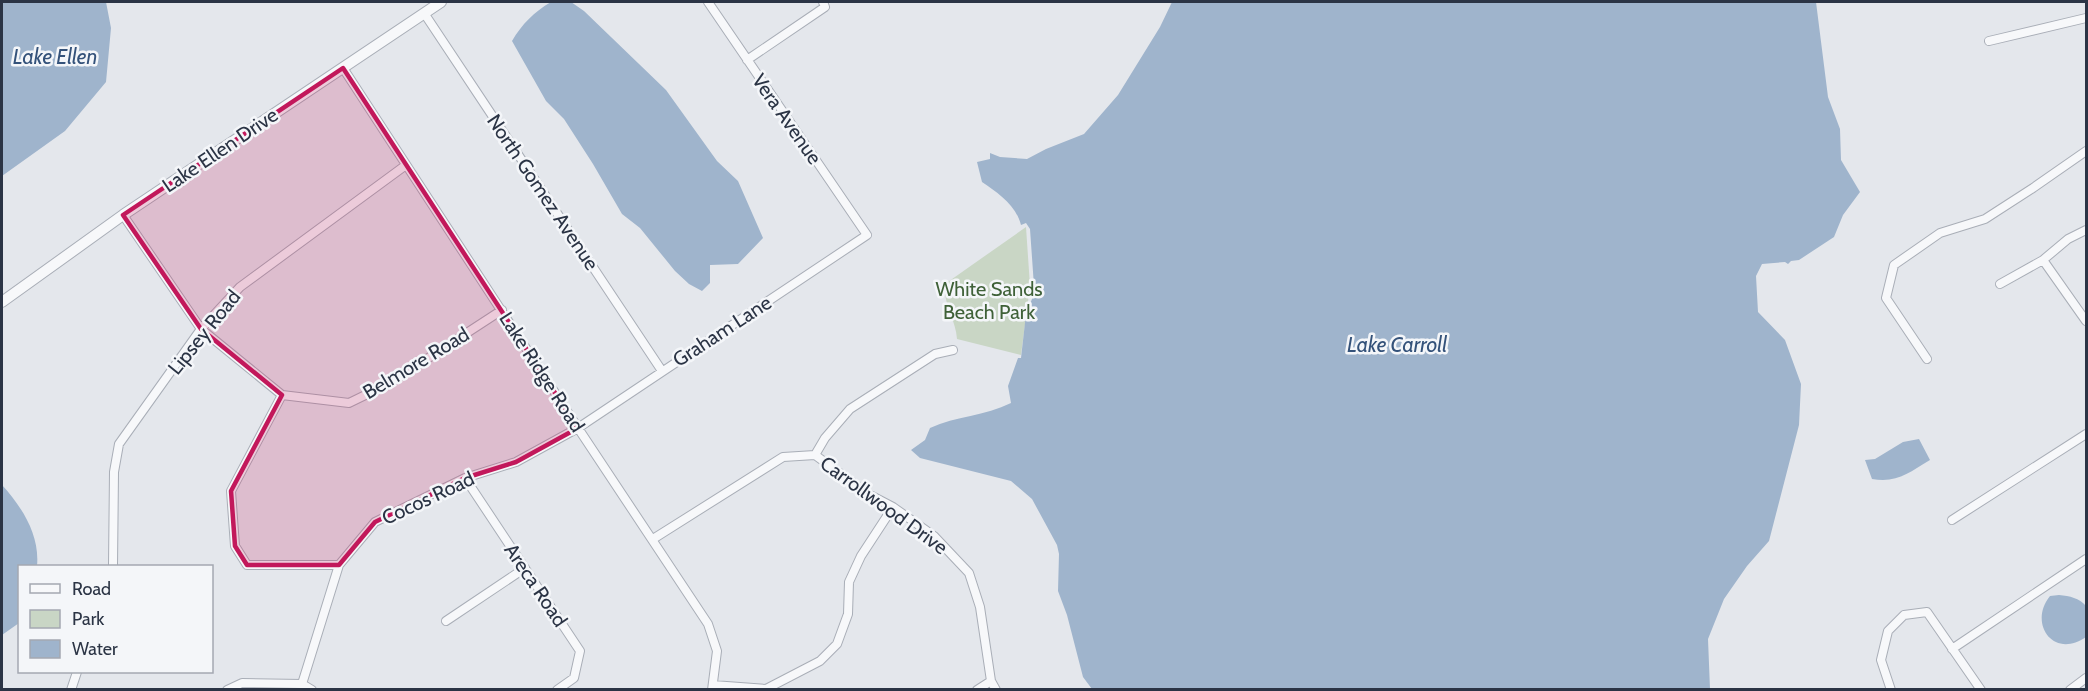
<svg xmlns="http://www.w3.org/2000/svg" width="2088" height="691" font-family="Cabin,sans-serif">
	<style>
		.green { fill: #c9d6c5 }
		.water { fill: #9fb4cc }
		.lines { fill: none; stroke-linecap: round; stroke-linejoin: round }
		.minor-casing { stroke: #a9aeb7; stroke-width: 10 }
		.tertiary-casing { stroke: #a9aeb7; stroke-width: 12 }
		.minor { stroke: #f7f8fa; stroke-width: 8 }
		.tertiary { stroke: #f7f8fa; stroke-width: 10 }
		.marked { fill: #c2185b; fill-opacity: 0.2; stroke: #c2185b; stroke-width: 4.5; stroke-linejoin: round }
		.labels { text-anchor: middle; stroke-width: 5; stroke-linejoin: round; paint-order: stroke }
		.street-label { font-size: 20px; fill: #2b3445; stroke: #f4f6f9 }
		.park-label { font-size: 20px; fill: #3f6138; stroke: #f4f6f9 }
		.water-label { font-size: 21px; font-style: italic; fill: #34527a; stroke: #f4f6f9 }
	</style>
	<rect width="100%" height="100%" fill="#e4e7ec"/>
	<path class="green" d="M 1026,227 L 1030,286 L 1021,355 L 957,339 C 956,320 942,301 945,284 Z"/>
	<path class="water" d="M 2,2 L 106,2 L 111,28 L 106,82 L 65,131 L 2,176 Z
		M 551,2 L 571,2 L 584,11 L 666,90 L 717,161 L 738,181 L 763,238 L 738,264 L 710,265 L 710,283 L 702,291 L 689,284 L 675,271 L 640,228 L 622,214 L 593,164 L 564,119 L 546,101 L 512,41 C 522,24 534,12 551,2 Z
		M 1172,2 L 1816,2 L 1828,97 L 1840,129 L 1841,160 L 1860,192 L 1843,215 L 1834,237 L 1799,260 L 1791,261 L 1788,264 L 1785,262 L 1762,264 L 1756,276 L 1758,312 L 1785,340 L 1801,384 L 1799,425 L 1769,541 L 1747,566 L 1724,599 L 1708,639 L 1710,689 L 1092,689 L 1083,677 L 1067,615 L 1058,591 L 1059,554 L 1057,545 L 1032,499 L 1011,481 L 920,458 L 911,450 L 925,440 L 930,428 C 956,416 985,416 1011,403 L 1008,386 L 1018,358 L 1021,358 L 1026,314 L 1032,299 L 1034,286 L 1030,229 L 1026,223 L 1021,225 C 1016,205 998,193 982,182 L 977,162 L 990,159 L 990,153 L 1000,157 L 1027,159 L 1046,149 L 1084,134 L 1118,95 L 1160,27 Z
		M 1919,439 L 1930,460 C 1908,473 1898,483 1872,479 L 1865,460 L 1875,459 L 1903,442 Z
		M 2,485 C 22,507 40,535 37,566 L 20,566 L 19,623 L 2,635 Z
		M 2059,595 C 2070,596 2079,598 2086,606 L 2086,637 C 2053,660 2028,623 2050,596 Z"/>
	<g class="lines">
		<g class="minor-casing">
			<path id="minor" d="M 424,13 L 662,371
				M 1989,41 L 2086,18
				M 747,60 L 825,7 L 823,2
				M 343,68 L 578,428 L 708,624 L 717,651 L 712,690
				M 123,215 L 201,329 L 282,395 L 349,403 L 390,383 L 502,310
				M 2043,260 L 2086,321
				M 2000,284 L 2043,260 L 2068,239 L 2086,230
				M 1927,359 L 1886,298 L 1894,265 L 1940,233 L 1985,219 L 2033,188 L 2086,151
				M 282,395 L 231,491 L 235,546 L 247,565 L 339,565
				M 815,455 L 825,438 L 850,409 L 935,354 L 953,350
				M 465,478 L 580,651 L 574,678 L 557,690
				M 1952,520 L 2086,434
				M 653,539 L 783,457 L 815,455 L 870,495 L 893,507 L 934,536 L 969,573 L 980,607 L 991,681 L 996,690
				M 113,566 L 114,472 L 119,444 L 201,329 L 240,287 L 406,165
				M 446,621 L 525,568
				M 1952,649 L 2086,559
				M 302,684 L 339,565 L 375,522 L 465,478 L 516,462 L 578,428 L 867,235 L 708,2
				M 713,685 L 766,689 L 820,661 L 837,644 L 848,614 L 849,582 L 861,556 L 893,507
				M 71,690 L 77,672
				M 227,690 L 242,683 L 302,684 L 312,690
				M 977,690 L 991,681
				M 1891,690 L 1881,660 L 1888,631 L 1904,615 L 1927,612 L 1981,690
				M 2070,690 L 2086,678"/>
		</g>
		<g class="tertiary-casing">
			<path id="tertiary" d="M 2,302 L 123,215 L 441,2"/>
		</g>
		<use href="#minor" class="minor"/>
		<use href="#tertiary" class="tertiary"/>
	</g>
	<path class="marked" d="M 343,68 L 578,428 L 516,462 L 465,478 L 375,522 L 339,565 L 247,565 L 235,546 L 231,491 L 282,395 L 201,329 L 123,215 Z"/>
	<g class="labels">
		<g class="street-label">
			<text transform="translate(787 119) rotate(55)" y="7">Vera Avenue</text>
			<text transform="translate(220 150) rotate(-34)" y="7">Lake Ellen Drive</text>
			<text transform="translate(543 192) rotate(56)" y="7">North Gomez Avenue</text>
			<text transform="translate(722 331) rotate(-33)" y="7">Graham Lane</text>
			<text transform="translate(204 332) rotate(-51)" y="7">Lipsey Road</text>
			<text transform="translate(416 363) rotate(-31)" y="7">Belmore Road</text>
			<text transform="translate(542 372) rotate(57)" y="7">Lake Ridge Road</text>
			<text transform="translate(428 498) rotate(-25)" y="7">Cocos Road</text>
			<text transform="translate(884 505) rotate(36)" y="7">Carrollwood Drive</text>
			<text transform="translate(536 585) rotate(56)" y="7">Areca Road</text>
		</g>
		<g class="park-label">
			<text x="989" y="296">White Sands<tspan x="989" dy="23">Beach Park</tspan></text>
		</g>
		<g class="water-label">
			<text x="55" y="64">Lake Ellen</text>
			<text x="1397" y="352">Lake Carroll</text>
		</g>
	</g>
	<rect width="2088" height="691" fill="none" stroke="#2b3445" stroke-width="6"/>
	<rect x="18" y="565" width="195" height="108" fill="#f4f6f9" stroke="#a4a8b1" stroke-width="1.5"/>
	<rect x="30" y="584" width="30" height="9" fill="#f7f8fa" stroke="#a4a8b1" stroke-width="1.5"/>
	<text x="72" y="595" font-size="18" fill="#2b3445">Road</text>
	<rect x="30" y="610" width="30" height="18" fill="#c9d6c5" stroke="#a4a8b1" stroke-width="1.5"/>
	<text x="72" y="625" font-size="18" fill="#2b3445">Park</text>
	<rect x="30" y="640" width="30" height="18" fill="#9fb4cc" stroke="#a4a8b1" stroke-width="1.5"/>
	<text x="72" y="655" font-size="18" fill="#2b3445">Water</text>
</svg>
